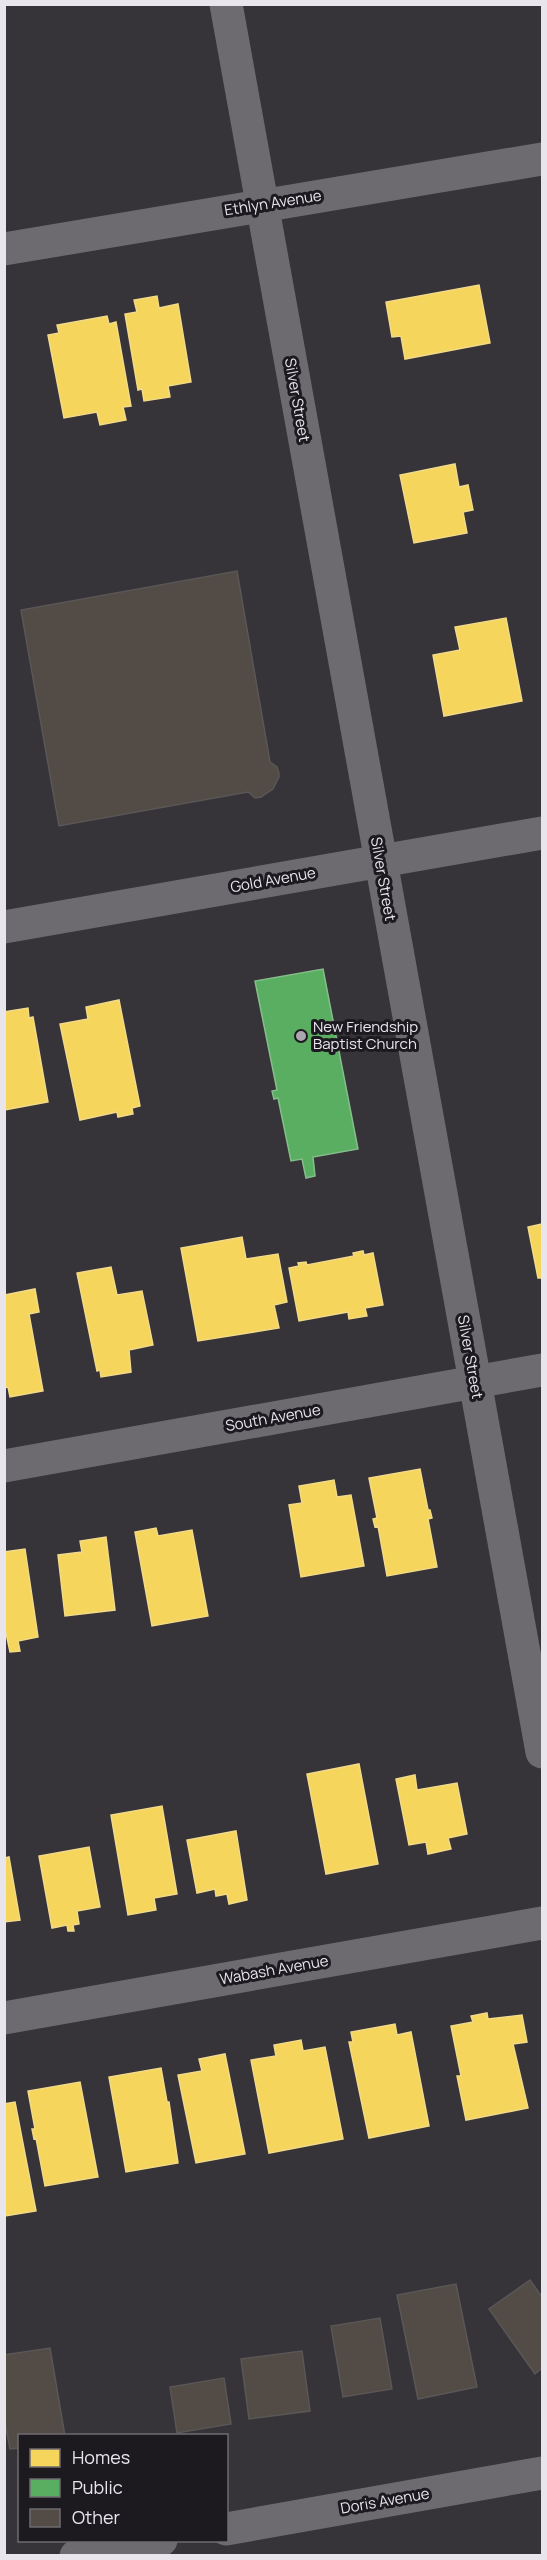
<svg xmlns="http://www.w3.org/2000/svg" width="547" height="2560" font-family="Manrope,sans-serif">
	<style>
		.homes { fill: #f6d55c; stroke: #f2da88; stroke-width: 1.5 }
		.public { fill: #5aae61; stroke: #85be8b; stroke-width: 1.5 }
		.building { fill: #534b45; stroke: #5a5757; stroke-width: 1.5 }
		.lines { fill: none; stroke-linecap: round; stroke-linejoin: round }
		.minor { stroke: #6d6b6f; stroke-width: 33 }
		.poi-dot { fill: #aaa7ae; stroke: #1c191f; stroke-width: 2 }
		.labels { text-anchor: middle; stroke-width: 6; stroke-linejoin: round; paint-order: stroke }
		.street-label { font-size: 15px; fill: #e9e5ed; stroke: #1c191f }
		.poi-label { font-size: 15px; fill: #e9e5ed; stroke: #1c191f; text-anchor: start }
	</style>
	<rect width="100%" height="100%" fill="#363339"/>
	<path class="homes" d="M 479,285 L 490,343 L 405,359 L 401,336 L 392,337 L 386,302 Z
		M 157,296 L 159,308 L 178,304 L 191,382 L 168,386 L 170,397 L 144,401 L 142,389 L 138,390 L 125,314 L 137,312 L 134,300 Z
		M 107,316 L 109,324 L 116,322 L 131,406 L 123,407 L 126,420 L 100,425 L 97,412 L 64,418 L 48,335 L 59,333 L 57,325 Z
		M 455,464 L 459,487 L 468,485 L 473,510 L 463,512 L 467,533 L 414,543 L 400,475 Z
		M 506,618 L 522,701 L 444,716 L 433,655 L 460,650 L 455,627 Z
		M 119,1000 L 140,1106 L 132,1108 L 133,1114 L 118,1117 L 117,1112 L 80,1120 L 60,1024 L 88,1019 L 86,1007 Z
		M 28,1008 L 29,1018 L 33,1017 L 48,1102 L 4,1110 L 4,1012 Z
		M 542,1224 L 542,1278 L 538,1278 L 528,1227 Z
		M 242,1237 L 246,1259 L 278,1254 L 287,1302 L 274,1305 L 279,1328 L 198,1341 L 181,1248 Z
		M 363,1251 L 364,1255 L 373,1253 L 383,1305 L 365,1308 L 367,1316 L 349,1319 L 348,1312 L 299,1321 L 289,1268 L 299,1266 L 298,1263 L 306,1262 L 307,1265 L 354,1256 L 353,1253 Z
		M 111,1267 L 117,1295 L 142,1291 L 153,1345 L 129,1350 L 131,1372 L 101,1377 L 100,1370 L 97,1371 L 77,1273 Z
		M 35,1289 L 39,1312 L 29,1314 L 43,1391 L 10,1397 L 8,1387 L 4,1388 L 4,1295 Z
		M 420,1469 L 428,1510 L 430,1510 L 432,1518 L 428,1519 L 437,1567 L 387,1576 L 378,1526 L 375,1527 L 373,1519 L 377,1518 L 369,1478 Z
		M 334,1480 L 337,1497 L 351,1495 L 364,1566 L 301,1577 L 289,1505 L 302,1503 L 299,1486 Z
		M 156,1528 L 158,1536 L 192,1530 L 208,1616 L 152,1626 L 135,1532 Z
		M 106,1537 L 115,1610 L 65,1616 L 58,1555 L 82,1552 L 80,1541 Z
		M 25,1549 L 38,1637 L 18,1641 L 20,1651 L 10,1652 L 4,1624 L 4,1552 Z
		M 359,1764 L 378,1864 L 326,1874 L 307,1774 Z
		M 415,1775 L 417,1790 L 457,1783 L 467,1834 L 448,1838 L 451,1849 L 428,1854 L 426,1842 L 409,1845 L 396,1779 Z
		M 162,1806 L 177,1894 L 154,1898 L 156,1910 L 128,1915 L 111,1815 Z
		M 236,1831 L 247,1900 L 229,1904 L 227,1894 L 216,1896 L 215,1889 L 197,1893 L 187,1840 Z
		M 89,1847 L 100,1907 L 77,1911 L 79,1924 L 73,1925 L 74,1931 L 68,1931 L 67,1925 L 52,1928 L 39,1856 Z
		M 9,1857 L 20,1920 L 4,1922 L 4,1858 Z
		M 487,2013 L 488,2019 L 522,2015 L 527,2042 L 513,2044 L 528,2108 L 466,2120 L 457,2076 L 461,2076 L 451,2026 L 473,2022 L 471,2016 Z
		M 395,2024 L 397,2035 L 411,2032 L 429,2126 L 369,2138 L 349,2042 L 353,2042 L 351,2032 Z
		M 301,2040 L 303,2051 L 325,2047 L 343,2139 L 269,2153 L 251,2060 L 276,2056 L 274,2045 Z
		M 225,2054 L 245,2154 L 196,2163 L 178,2075 L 202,2071 L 199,2059 Z
		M 161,2068 L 167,2102 L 169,2102 L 178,2163 L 126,2172 L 109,2077 Z
		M 80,2082 L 98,2177 L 45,2186 L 36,2138 L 34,2139 L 32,2129 L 35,2129 L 28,2091 Z
		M 15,2102 L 36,2211 L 4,2216 L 4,2104 Z"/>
	<path class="public" d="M 323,969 L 358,1149 L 313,1157 L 315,1176 L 306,1178 L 302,1159 L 291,1161 L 278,1098 L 274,1099 L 272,1091 L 277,1090 L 255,981 Z"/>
	<path class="building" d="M 237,571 L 270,762 L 277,767 L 279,773 L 279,777 L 273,789 L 261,797 L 255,798 L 248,792 L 59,826 L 21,610 Z
		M 530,2280 L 542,2297 L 542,2368 L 535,2374 L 489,2309 Z
		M 456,2284 L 477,2387 L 418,2399 L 397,2295 Z
		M 380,2318 L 392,2389 L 343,2397 L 331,2326 Z
		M 50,2348 L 65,2436 L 20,2436 L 20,2448 L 10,2449 L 4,2418 L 4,2355 Z
		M 302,2351 L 310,2411 L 249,2419 L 241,2359 Z
		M 224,2378 L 231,2424 L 177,2433 L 170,2387 Z"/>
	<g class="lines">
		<path class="minor" d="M 226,4 L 542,1752
			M 4,249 L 542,159
			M 4,927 L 542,833
			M 4,1466 L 542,1370
			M 4,2018 L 542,1923
			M 226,2529 L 542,2473
			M 76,2556 L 161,2540"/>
	</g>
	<circle class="poi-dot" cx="301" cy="1036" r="6"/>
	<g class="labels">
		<g class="street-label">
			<text transform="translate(273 203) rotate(-9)" y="5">Ethlyn Avenue</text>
			<text transform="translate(297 400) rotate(80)" y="5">Silver Street</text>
			<text transform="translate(383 879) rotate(80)" y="5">Silver Street</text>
			<text transform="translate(273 880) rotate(-10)" y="5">Gold Avenue</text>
			<text transform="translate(470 1357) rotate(80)" y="5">Silver Street</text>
			<text transform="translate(273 1418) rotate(-10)" y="5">South Avenue</text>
			<text transform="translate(274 1970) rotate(-10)" y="5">Wabash Avenue</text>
			<text transform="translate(385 2501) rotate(-10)" y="5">Doris Avenue</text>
		</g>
		<g class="poi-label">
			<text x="313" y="1032">New Friendship<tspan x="313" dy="17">Baptist Church</tspan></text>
		</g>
	</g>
	<rect width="547" height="2560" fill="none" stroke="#e9e5ed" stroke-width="12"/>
	<rect x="18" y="2434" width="210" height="108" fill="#1c191f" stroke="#6e6b71" stroke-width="1.5"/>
	<rect x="30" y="2449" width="30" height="18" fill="#f6d55c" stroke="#6e6b71" stroke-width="1.5"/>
	<text x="72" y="2464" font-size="18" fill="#e9e5ed">Homes</text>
	<rect x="30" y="2479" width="30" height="18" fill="#5aae61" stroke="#6e6b71" stroke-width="1.5"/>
	<text x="72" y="2494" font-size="18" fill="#e9e5ed">Public</text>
	<rect x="30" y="2509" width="30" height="18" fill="#534b45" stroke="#6e6b71" stroke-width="1.5"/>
	<text x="72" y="2524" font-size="18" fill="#e9e5ed">Other</text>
</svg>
